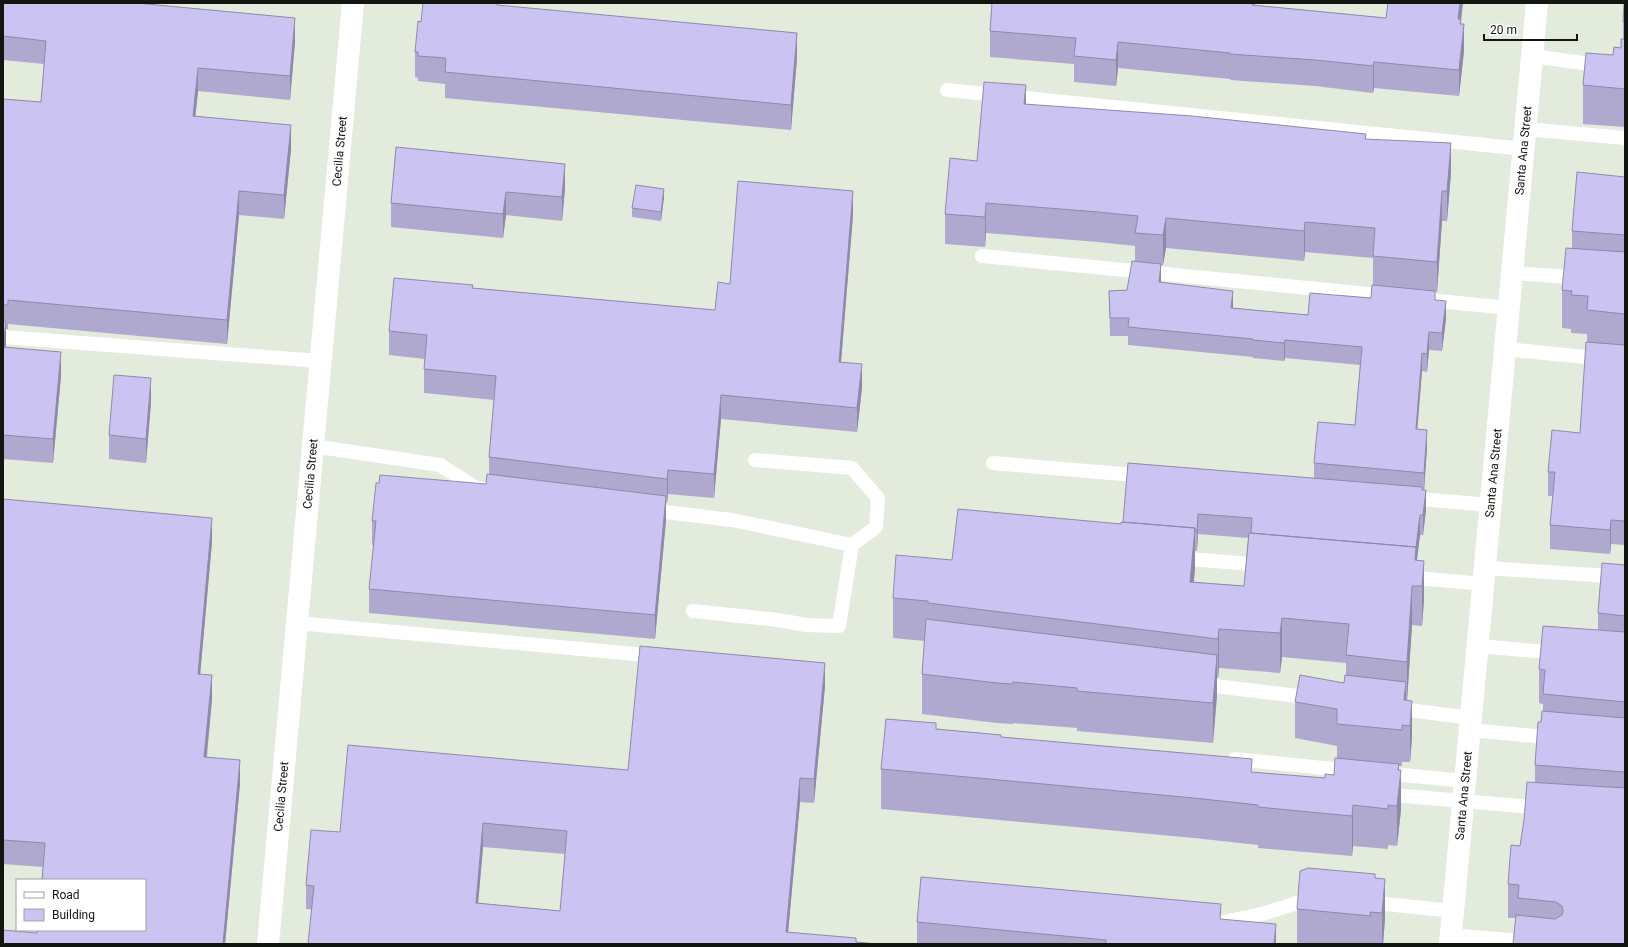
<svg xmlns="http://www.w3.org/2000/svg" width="1628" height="947" font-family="Roboto,sans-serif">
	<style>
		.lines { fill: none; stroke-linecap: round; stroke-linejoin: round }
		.service { stroke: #fff; stroke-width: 14 }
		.minor { stroke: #fff; stroke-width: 22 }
		.tertiary { stroke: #fff; stroke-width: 22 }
		.wall { fill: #afa9d0; fill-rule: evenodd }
		.shaded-wall { fill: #8e89a9 }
		.building { fill: #cbc4f2; stroke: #8e89a9; fill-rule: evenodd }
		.labels { text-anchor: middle; stroke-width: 3; stroke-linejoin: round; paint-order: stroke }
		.street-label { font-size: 12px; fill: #131510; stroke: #fff }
	</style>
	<rect width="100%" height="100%" fill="#e3ebdd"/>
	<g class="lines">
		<path class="service" d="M 1533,56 L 1625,69
			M 947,90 L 1524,149
			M 1526,129 L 1625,138
			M 982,256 L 1389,296
			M 1512,273 L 1582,278
			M 1428,300 L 1509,308
			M 3,337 L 320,361
			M 1505,349 L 1625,361
			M 313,446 L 440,465 L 476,488 L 484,489
			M 755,460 L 852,468 L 878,498 L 876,527 L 852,545
			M 993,463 L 1146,476
			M 1407,498 L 1491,505
			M 648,510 L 732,520 L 852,545 L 839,626 L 806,625 L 778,620 L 693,611
			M 1177,558 L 1264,565
			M 1485,568 L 1625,577
			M 1406,577 L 1484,584
			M 297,623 L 657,656
			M 1478,646 L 1559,653
			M 1198,684 L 1315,698
			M 1393,708 L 1471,718
			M 1470,730 L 1555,738
			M 1235,759 L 1353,771
			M 1382,773 L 1465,781
			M 1382,794 L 1543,808
			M 1366,902 L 1453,911
			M 1214,924 L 1262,914 L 1316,897
			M 1451,935 L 1555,944"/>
		<path class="minor" id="s1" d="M 268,944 L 353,3"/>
		<path class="tertiary" id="s2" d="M 1450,944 L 1537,3"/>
	</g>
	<path class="wall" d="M 3,3 L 295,42 L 290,100 L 198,91 L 195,116 L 291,149 L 284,219 L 239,215 L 227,344 L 8,324 L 8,329 L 6,329 L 5,347 L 61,376 L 53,463 L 3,459 L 3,99 L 41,102 L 44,64 L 3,60 Z
		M 992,3 L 1255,3 L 1255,5 L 1386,18 L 1461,21 L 1464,51 L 1459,96 L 1374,88 L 1373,93 L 1315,86 L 1230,80 L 1230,79 L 1118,68 L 1116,86 L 1074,82 L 1074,64 L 990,57 L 990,31 Z
		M 1625,3 L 1625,127 L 1583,124 L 1583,85 L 1621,48 L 1623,39 L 1623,22 Z
		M 499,5 L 797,58 L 791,130 L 445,98 L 445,84 L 418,81 L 418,78 L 415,77 L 415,52 L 421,22 Z
		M 1026,104 L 1366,139 L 1451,173 L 1447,221 L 1442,221 L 1437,292 L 1435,292 L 1435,300 L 1446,319 L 1442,351 L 1429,350 L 1427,372 L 1422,371 L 1417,429 L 1427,448 L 1424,490 L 1426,510 L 1423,535 L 1420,535 L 1417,560 L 1424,561 L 1424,600 L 1422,626 L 1412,625 L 1407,700 L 1412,737 L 1410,762 L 1402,762 L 1402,766 L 1399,766 L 1401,810 L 1397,846 L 1388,845 L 1388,849 L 1353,846 L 1352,856 L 1258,848 L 1258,845 L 1194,838 L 881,809 L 881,769 L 936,729 L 1001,737 L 1252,772 L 1325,778 L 1334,775 L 1337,758 L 1337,746 L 1295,738 L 1295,702 L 1344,683 L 1346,675 L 1346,663 L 1282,657 L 1280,673 L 1219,668 L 1218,678 L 1217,678 L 1217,695 L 1213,743 L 1077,731 L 1077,728 L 1013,723 L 1013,724 L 997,723 L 922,714 L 922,674 L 925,641 L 893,638 L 893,598 L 952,560 L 1121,524 L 1123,522 L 1314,478 L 1314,463 L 1355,425 L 1360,365 L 1285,358 L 1284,361 L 1253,358 L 1253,357 L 1128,345 L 1128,336 L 1110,336 L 1109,291 L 1127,290 L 1135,262 L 1135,246 L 1098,242 L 986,233 L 985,247 L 945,244 L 945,214 L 977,161 ZM 1166,248 L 1304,261 L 1305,252 L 1373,258 L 1373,285 L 1371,298 L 1308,315 L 1233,308 L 1161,283 L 1161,265 L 1163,265 ZM 1198,534 L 1248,538 L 1244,586 L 1194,582 L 1195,568 L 1195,551 L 1197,551 Z
		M 396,147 L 565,188 L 562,221 L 506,215 L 503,238 L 391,227 L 391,203 Z
		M 1625,177 L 1625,545 L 1611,544 L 1610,554 L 1550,549 L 1550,525 L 1553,496 L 1548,496 L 1548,472 L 1580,433 L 1587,342 L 1587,334 L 1571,333 L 1571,329 L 1562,328 L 1562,290 L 1572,248 L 1572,231 Z
		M 664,197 L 661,221 L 632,217 L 632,208 Z
		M 853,215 L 841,362 L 862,388 L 857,432 L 721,419 L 714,498 L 668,494 L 667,503 L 666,503 L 666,520 L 655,639 L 369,613 L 369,589 L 374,545 L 372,545 L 372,521 L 486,484 L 489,474 L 489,457 L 494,400 L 424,393 L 424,369 L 425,359 L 389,355 L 389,331 L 473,288 L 715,310 L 730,284 Z
		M 151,402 L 146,463 L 109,459 L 109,435 Z
		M 3,499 L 212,542 L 200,674 L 212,699 L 207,757 L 240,784 L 225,944 L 3,944 L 37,933 L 43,867 L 3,864 Z
		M 1625,565 L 1625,944 L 1516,918 L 1508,918 L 1508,884 L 1520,846 L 1535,783 L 1535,765 L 1543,711 L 1543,704 L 1539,703 L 1539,669 L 1598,630 L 1598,613 Z
		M 825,686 L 814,803 L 800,802 L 788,932 L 306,909 L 306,885 L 340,832 L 628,770 ZM 483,847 L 565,854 L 560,911 L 478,903 Z
		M 1375,878 L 1385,919 L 1383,944 L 1297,944 L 1297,909 Z
		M 1221,920 L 1276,944 L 917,944 L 917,922 Z"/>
	<path class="shaded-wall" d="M 1460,3 L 1463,3 L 1461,21 L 1461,45 L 1458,19 Z
		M 295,18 L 295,42 L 290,100 L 290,76 Z
		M 1464,24 L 1464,51 L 1459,96 L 1459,70 Z
		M 797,33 L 797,58 L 791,130 L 791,105 Z
		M 1118,42 L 1118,68 L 1116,86 L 1116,60 Z
		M 1374,62 L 1374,88 L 1373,93 L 1373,66 Z
		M 198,68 L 198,91 L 193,140 L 193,116 Z
		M 1026,85 L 1026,115 L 1024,104 Z
		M 291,125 L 291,149 L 284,219 L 284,195 Z
		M 1451,143 L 1451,173 L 1447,221 L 1447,191 Z
		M 565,164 L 565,188 L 562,221 L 562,197 Z
		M 664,189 L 664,197 L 661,221 L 661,212 Z
		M 239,191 L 239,215 L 227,344 L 227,320 Z
		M 853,191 L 853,215 L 839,386 L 839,362 Z
		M 1442,191 L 1442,221 L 1437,292 L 1437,262 Z
		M 506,192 L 506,215 L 503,238 L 503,214 Z
		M 986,203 L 986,233 L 985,247 L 985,217 Z
		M 1166,218 L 1166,248 L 1163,265 L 1163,235 Z
		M 1305,222 L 1305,252 L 1304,261 L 1304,231 Z
		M 1161,264 L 1161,282 L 1159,300 L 1159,282 Z
		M 1233,291 L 1233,309 L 1231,308 Z
		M 1446,301 L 1446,319 L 1442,351 L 1442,333 Z
		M 6,322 L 6,346 L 3,369 L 3,345 Z
		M 1429,332 L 1429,350 L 1427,372 L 1427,354 Z
		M 1285,340 L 1285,358 L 1284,361 L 1284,343 Z
		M 61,352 L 61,376 L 53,463 L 53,439 Z
		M 1422,353 L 1422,371 L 1416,447 L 1416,429 Z
		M 862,364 L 862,388 L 857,432 L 857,408 Z
		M 151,378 L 151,402 L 146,463 L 146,439 Z
		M 721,395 L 721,419 L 714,498 L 714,474 Z
		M 1427,430 L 1427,448 L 1424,491 L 1424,473 Z
		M 668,470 L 668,494 L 667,503 L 667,479 Z
		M 1426,490 L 1426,510 L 1423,535 L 1423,515 Z
		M 666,496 L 666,520 L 655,639 L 655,615 Z
		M 1198,514 L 1198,534 L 1197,551 L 1197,531 Z
		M 1420,515 L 1420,535 L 1416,567 L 1415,560 L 1416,549 Z
		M 212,518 L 212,542 L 198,698 L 198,674 Z
		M 1611,520 L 1611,544 L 1610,554 L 1610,530 Z
		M 1195,528 L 1195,568 L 1190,621 L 1190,582 Z
		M 1424,561 L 1424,600 L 1422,626 L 1422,586 Z
		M 1412,586 L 1412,625 L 1407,702 L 1407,662 Z
		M 1282,618 L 1282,657 L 1280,673 L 1280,633 Z
		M 1219,629 L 1219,668 L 1218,678 L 1218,639 Z
		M 1217,655 L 1217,695 L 1213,743 L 1213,703 Z
		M 825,663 L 825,686 L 814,803 L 814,779 Z
		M 212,675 L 212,699 L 204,781 L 204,757 Z
		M 1406,682 L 1406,719 L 1404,700 Z
		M 1412,701 L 1412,737 L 1410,762 L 1410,726 Z
		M 240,760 L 240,784 L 225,944 L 223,944 Z
		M 1399,764 L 1399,791 L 1401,770 L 1401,810 L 1397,846 L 1397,806 Z
		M 800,778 L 800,802 L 787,944 L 786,932 Z
		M 1353,805 L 1353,846 L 1352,856 L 1352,816 Z
		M 483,823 L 483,847 L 476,927 L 476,903 Z
		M 1385,879 L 1385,919 L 1383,944 L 1382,944 L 1382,913 Z
		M 1276,924 L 1276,944 L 1274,944 Z"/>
	<path class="building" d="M 3,3 L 136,3 L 295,18 L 290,76 L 198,68 L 193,116 L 291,125 L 284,195 L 239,191 L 227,320 L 8,300 L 8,305 L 3,305 L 3,99 L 41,102 L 46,41 L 3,36 Z
		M 423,3 L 497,3 L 497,5 L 797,33 L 791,105 L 445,72 L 446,58 L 418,56 L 418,52 L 415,52 L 418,21 L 421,22 Z
		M 992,3 L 1253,3 L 1252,5 L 1386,18 L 1388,3 L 1460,3 L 1458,19 L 1461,19 L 1460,24 L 1464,24 L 1459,70 L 1374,62 L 1373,66 L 1315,60 L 1230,54 L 1230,53 L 1118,42 L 1116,60 L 1074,56 L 1076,38 L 990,31 Z
		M 1624,3 L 1625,3 L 1625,22 L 1623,22 Z
		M 1621,39 L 1625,39 L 1625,89 L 1583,85 L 1586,53 L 1613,55 L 1614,47 L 1621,48 Z
		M 984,82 L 1026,85 L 1024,104 L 1192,116 L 1366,134 L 1365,139 L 1451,143 L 1447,191 L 1442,191 L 1437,262 L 1373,256 L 1375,228 L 1305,222 L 1304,231 L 1166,218 L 1163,235 L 1135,233 L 1138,216 L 1098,212 L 986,203 L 985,217 L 945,214 L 950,158 L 977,161 Z
		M 396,147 L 565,164 L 562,197 L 506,192 L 503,214 L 391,203 Z
		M 1577,172 L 1625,177 L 1625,235 L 1572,231 Z
		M 738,181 L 853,191 L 839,362 L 862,364 L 857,408 L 721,395 L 714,474 L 668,470 L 667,479 L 489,457 L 496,376 L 424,369 L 427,335 L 389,331 L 394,278 L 473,285 L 472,288 L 715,310 L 718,282 L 730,284 Z
		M 636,185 L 664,189 L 661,212 L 632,208 Z
		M 1566,248 L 1625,252 L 1625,314 L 1587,310 L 1588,296 L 1571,295 L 1572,291 L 1562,290 Z
		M 1132,261 L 1161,264 L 1159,282 L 1233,291 L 1231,308 L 1308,315 L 1310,293 L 1371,298 L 1372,285 L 1435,291 L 1435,300 L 1446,301 L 1442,333 L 1429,332 L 1427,354 L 1422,353 L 1416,429 L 1427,430 L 1424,473 L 1314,463 L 1318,422 L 1355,425 L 1362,347 L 1285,340 L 1284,343 L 1253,340 L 1253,339 L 1128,327 L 1129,318 L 1110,318 L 1109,291 L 1127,290 Z
		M 3,321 L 6,322 L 3,345 Z
		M 1586,342 L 1625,345 L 1625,521 L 1611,520 L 1610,530 L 1550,525 L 1555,472 L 1548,472 L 1552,430 L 1580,433 Z
		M 3,347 L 61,352 L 53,439 L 3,435 Z
		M 114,375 L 151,378 L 146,439 L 109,435 Z
		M 1128,463 L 1422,487 L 1422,490 L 1426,490 L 1423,515 L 1420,515 L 1416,547 L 1251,533 L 1252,518 L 1198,514 L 1197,531 L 1195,531 L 1195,528 L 1123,522 Z
		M 487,474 L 666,496 L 655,615 L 369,589 L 376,521 L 372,521 L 376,483 L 379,483 L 380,475 L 486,484 Z
		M 3,499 L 212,518 L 198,674 L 212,675 L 204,757 L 240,760 L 223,944 L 3,944 L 3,930 L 37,933 L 37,930 L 145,930 L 145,880 L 42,880 L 45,843 L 3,840 Z
		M 958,509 L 1121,524 L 1121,522 L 1195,528 L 1190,582 L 1244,586 L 1249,533 L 1416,547 L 1415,560 L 1424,561 L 1422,586 L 1412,586 L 1407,662 L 1346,655 L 1349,624 L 1282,618 L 1280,633 L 1219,629 L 1218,639 L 928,603 L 928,601 L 893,598 L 896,555 L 952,560 Z
		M 1602,563 L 1625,565 L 1625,616 L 1598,613 Z
		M 926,619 L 1217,655 L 1213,703 L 1077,691 L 1077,688 L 1013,682 L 1013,684 L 997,683 L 922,674 Z
		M 1543,626 L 1625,632 L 1625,702 L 1543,694 L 1545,670 L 1539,669 Z
		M 640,646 L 825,663 L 814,779 L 800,778 L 786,932 L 856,938 L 856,942 L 877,944 L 308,944 L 314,886 L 306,885 L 311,830 L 340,832 L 348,745 L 628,770 ZM 483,823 L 567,831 L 560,911 L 476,903 Z
		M 1300,675 L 1344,683 L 1345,675 L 1406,682 L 1404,700 L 1412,701 L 1410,726 L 1402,725 L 1402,730 L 1337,724 L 1337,709 L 1295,702 Z
		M 1542,711 L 1625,718 L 1625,772 L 1535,765 L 1538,722 L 1541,722 Z
		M 886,719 L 936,723 L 936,729 L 1001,735 L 1001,737 L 1252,759 L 1251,772 L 1325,778 L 1325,774 L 1334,775 L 1335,758 L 1399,764 L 1398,770 L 1401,770 L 1397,806 L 1388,805 L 1388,809 L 1353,805 L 1352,816 L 1258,807 L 1258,805 L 1194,798 L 881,769 Z
		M 1527,782 L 1625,788 L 1625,944 L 1513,944 L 1516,915 L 1555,919 L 1562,915 L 1563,910 L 1562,906 L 1556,902 L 1518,898 L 1519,885 L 1508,884 L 1511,845 L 1520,846 L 1524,820 Z
		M 1308,868 L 1375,874 L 1375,878 L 1385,879 L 1382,913 L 1370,912 L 1371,916 L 1297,909 L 1300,871 Z
		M 921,877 L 1221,904 L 1220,919 L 1276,924 L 1274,944 L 1106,944 L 1106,940 L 917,922 Z"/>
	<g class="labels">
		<g class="street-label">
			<text dy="4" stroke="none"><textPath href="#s1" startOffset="796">Cecilia Street</textPath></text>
			<text dy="4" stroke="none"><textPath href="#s2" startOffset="797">Santa Ana Street</textPath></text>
			<text dy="4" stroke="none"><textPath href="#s1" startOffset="472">Cecilia Street</textPath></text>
			<text dy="4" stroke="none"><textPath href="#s2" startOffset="473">Santa Ana Street</textPath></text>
			<text dy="4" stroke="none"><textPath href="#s1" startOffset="148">Cecilia Street</textPath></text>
			<text dy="4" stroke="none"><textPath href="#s2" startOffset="149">Santa Ana Street</textPath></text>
		</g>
	</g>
	<rect width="1628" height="947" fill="none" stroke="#131510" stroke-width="8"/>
	<rect x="16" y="879" width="130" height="52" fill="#ffffff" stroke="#a1a19f"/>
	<rect x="24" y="892" width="20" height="6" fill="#ffffff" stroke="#a1a19f"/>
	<text x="52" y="899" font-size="12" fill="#131510">Road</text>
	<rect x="24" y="909" width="20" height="12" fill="#cbc4f2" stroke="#a1a19f"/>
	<text x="52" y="919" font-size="12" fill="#131510">Building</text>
	<path d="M1484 34v6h93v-6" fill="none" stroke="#131510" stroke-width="2"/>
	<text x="1490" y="34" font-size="12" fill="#131510" stroke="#ffffff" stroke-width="3" paint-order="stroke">20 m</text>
</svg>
